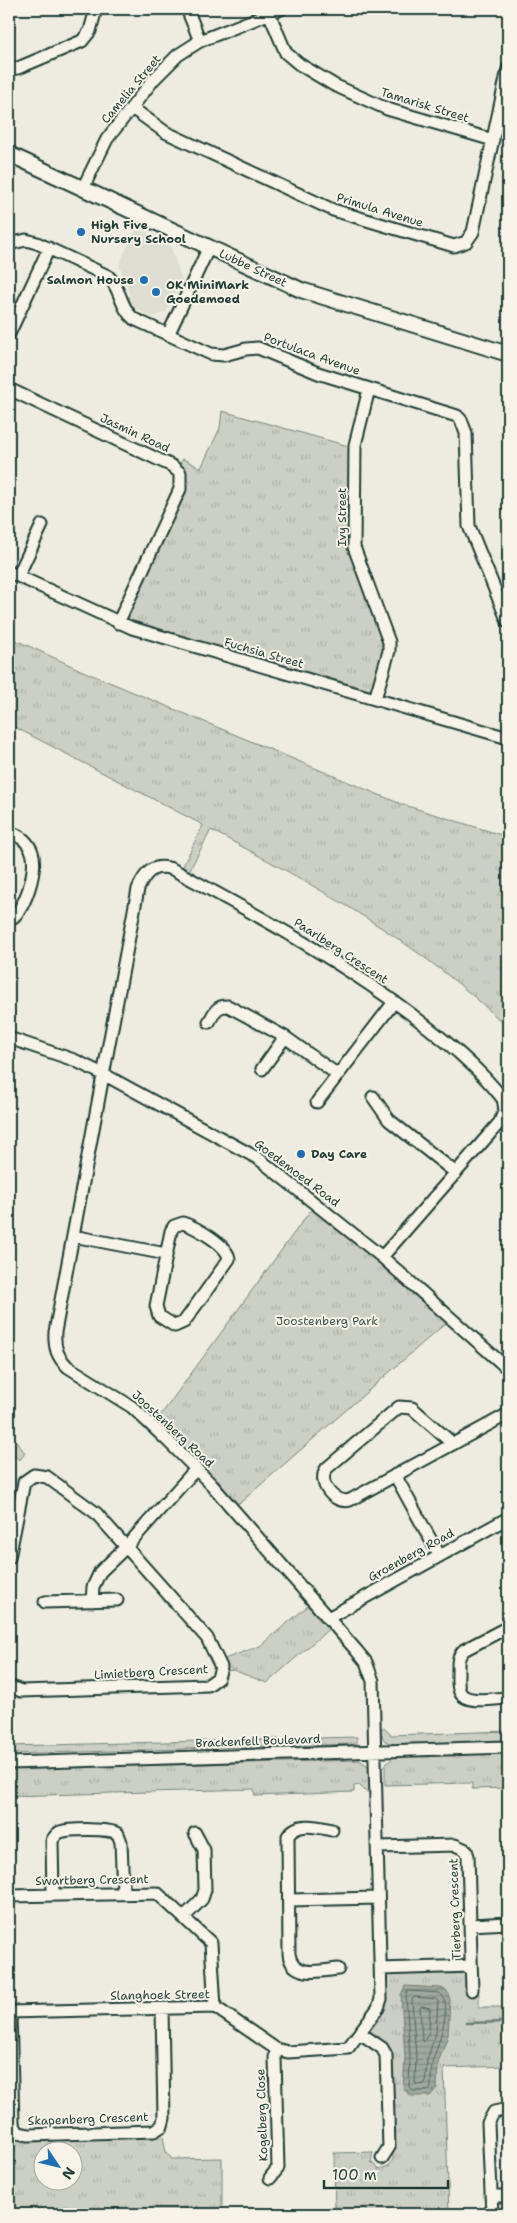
<svg xmlns="http://www.w3.org/2000/svg" width="517" height="2223" font-family="'Shantell Sans',sans-serif">
	<style>
		.built { fill: #ddddd2 }
		.grass { fill: url(#grass-tufts); stroke: #76867c; fill-rule: evenodd }
		.water { fill: url(#water-rules); stroke: #6c7e74 }
		.lines { fill: none; stroke-linecap: round; stroke-linejoin: round }
		.shore { stroke: #52685f; stroke-width: 1 }
		.stream { stroke: #6c7e74; stroke-width: 2.5 }
		.minor-casing { stroke: #1f3d34; stroke-width: 15 }
		.major-casing { stroke: #1f3d34; stroke-width: 18 }
		.minor { stroke: #f7f3e8; stroke-width: 11 }
		.major { stroke: #f7f3e8; stroke-width: 14 }
		.poi-dot { fill: #1f6fb2; stroke: #f7f3e8; stroke-width: 2 }
		.labels { text-anchor: middle; stroke-width: 4; stroke-linejoin: round; paint-order: stroke }
		.street-label { font-size: 12px; fill: #1f3d34; stroke: #f7f3e8 }
		.poi-label { font-size: 12px; font-weight: bold; fill: #1f3d34; stroke: #f7f3e8; text-anchor: start }
		.park-label { font-size: 12px; fill: #425a51; stroke: #f7f3e8 }
	</style>
	<defs>
		<pattern id="grass-tufts" width="24" height="20" patternUnits="userSpaceOnUse" patternTransform="scale(1.25)"><rect width="24" height="20" fill="#cccfc4"/><path d="M3 7l-1-3M5 7V3M7 7l1-3M15 17l-1-3M17 17v-4M19 17l1-3" fill="none" stroke="#afb3a9"/></pattern>
		<pattern id="water-rules" width="6" height="5" patternUnits="userSpaceOnUse" patternTransform="scale(1.25)"><rect width="6" height="5" fill="#9fa99f"/><path d="M0 2.5h6" fill="none" stroke="#818b82"/></pattern>
	</defs>
	<rect width="100%" height="100%" fill="#eeece1"/>
	<filter id="ink" filterUnits="userSpaceOnUse"><feTurbulence type="fractalNoise" baseFrequency=".02" numOctaves="2"/><feDisplacementMap in="SourceGraphic" scale="10" xChannelSelector="R" yChannelSelector="G"/><feConvolveMatrix kernelMatrix="1 2 1 2 8 2 1 2 1" color-interpolation-filters="sRGB"/></filter>
	<g filter="url(#ink)">
		<path class="built" d="M 137,228 L 170,243 L 182,281 L 166,312 L 152,317 L 134,308 L 119,264 Z"/>
		<path class="grass" d="M 222,411 L 352,447 L 350,545 L 386,644 L 373,690 L 368,692 L 133,625 L 127,616 L 184,491 L 179,465 L 183,459 L 201,468 L 220,428 Z
			M 9,637 L 85,672 L 401,804 L 508,837 L 508,1028 C 423,944 316,886 211,830 L 188,873 L 181,870 L 203,825 L 9,724 Z
			M 313,1207 L 448,1321 L 241,1502 L 235,1504 L 155,1423 Z
			M 9,1431 L 25,1453 L 20,1460 L 9,1453 Z
			M 310,1604 L 331,1627 L 267,1683 L 233,1670 L 227,1671 L 224,1660 L 227,1658 L 260,1646 Z
			M 384,1728 L 391,1735 L 508,1731 L 508,1742 L 395,1745 L 385,1741 L 378,1729 Z
			M 357,1737 L 357,1744 L 9,1754 L 9,1746 Z
			M 508,1751 L 508,1788 L 472,1789 L 472,1783 L 385,1785 L 385,1765 L 395,1756 Z
			M 359,1760 L 370,1767 L 372,1792 L 366,1792 L 359,1785 L 354,1786 L 354,1792 L 255,1796 L 254,1789 L 9,1796 L 9,1769 Z
			M 463,1971 L 468,1978 L 468,1994 L 479,1994 L 479,2007 L 507,2007 L 508,2066 L 444,2068 L 449,2214 L 335,2214 L 334,2153 L 373,2152 L 371,2162 L 379,2169 L 389,2166 L 393,2159 L 390,2055 L 369,2031 L 387,1977 L 390,1974 Z
			M 160,2133 L 163,2136 L 166,2152 L 172,2159 L 222,2158 L 222,2214 L 9,2214 L 9,2142 L 21,2138 ZM 42,2150 L 72,2150 L 72,2180 L 42,2180 Z"/>
		<path class="water" d="M 405,1986 L 441,1988 L 447,1991 L 450,2000 L 448,2035 L 438,2063 L 437,2088 L 430,2096 L 411,2096 L 403,2088 L 405,2059 L 401,1995 Z"/>
		<g class="lines">
			<path class="shore" d="M 408,1991 L 440,1993 C 454,2003 437,2047 433,2060 C 431,2069 431,2079 431,2088 L 428,2091 L 413,2091 L 409,2087 L 410,2058 L 406,1995 Z
				M 415,1997 L 436,1999 L 438,2001 L 436,2033 L 427,2060 L 425,2083 L 422,2085 L 415,2083 L 416,2058 L 412,2000 Z
				M 422,2006 L 430,2008 L 429,2032 L 424,2042 L 422,2040 L 420,2008 Z"/>
			<path class="stream" d="M 466,2023 L 508,2022"/>
			<g class="minor-casing">
				<path id="minor" d="M 187,9 L 200,41
					M 269,13 L 286,53 L 299,64 L 334,85 L 387,109 L 493,140
					M 9,69 L 18,68 L 82,41 L 90,31 L 96,9
					M 132,108 L 165,132 L 333,210 L 454,246 L 466,242 L 473,232 L 508,69
					M 83,188 L 107,139 L 154,79 L 178,55 L 200,41 L 281,9
					M 9,244 L 26,240 L 37,243 L 108,276 C 121,288 120,308 134,319 L 211,354 L 224,355 L 246,349 L 258,348 L 318,373 L 457,416 L 461,420 L 466,433 L 469,526 L 508,622
					M 9,334 L 49,248
					M 168,335 L 209,247
					M 9,389 L 172,466 L 180,473 L 180,489 L 118,623
					M 369,389 L 355,445 L 354,547 L 389,642 L 389,651 L 375,699
					M 9,572 L 132,628 L 508,738
					M 18,576 L 42,525
					M 9,832 C 19,835 28,841 32,852 C 38,869 25,912 9,920
					M 209,1022 C 214,1013 217,1005 228,1006 L 285,1037 L 338,1075
					M 9,1038 L 74,1060 L 105,1075 L 259,1159 L 382,1257 L 508,1369
					M 262,1069 L 285,1037
					M 373,1097 L 389,1120 L 456,1173
					M 317,1102 L 394,1002
					M 183,1223 C 195,1227 228,1245 229,1259 L 184,1322 L 175,1326 L 159,1316 L 156,1306 L 171,1231 L 174,1226 Z
					M 73,1236 L 166,1254
					M 453,1444 L 412,1408 L 399,1407 L 327,1468 C 316,1482 334,1505 350,1500 L 508,1414
					M 395,1475 L 439,1555
					M 9,1558 L 24,1482 L 34,1475 L 47,1477 L 96,1513 L 207,1638 L 221,1667 L 218,1678 L 208,1685 L 21,1691 L 9,1686
					M 92,1601 L 93,1587 L 100,1572 L 126,1547 L 196,1469
					M 45,1602 L 117,1600
					M 328,1618 L 508,1518
					M 508,1627 L 464,1650 C 457,1657 458,1663 458,1672 C 458,1678 457,1686 460,1692 C 466,1705 496,1698 508,1698
					M 9,1763 L 508,1747
					M 332,1830 C 318,1827 297,1821 288,1836 L 289,1954 C 292,1978 321,1971 338,1969
					M 378,1847 L 455,1845 L 466,1850 L 468,1856 L 472,1990
					M 53,1895 L 52,1841 C 54,1837 56,1834 60,1832 C 69,1829 111,1828 118,1834 L 121,1842 L 123,1893
					M 9,1896 L 157,1893 L 211,1943 L 215,2007
					M 289,1900 L 378,1898
					M 184,1917 L 202,1899 L 205,1890 L 204,1850 L 195,1833
					M 471,1925 L 508,1923
					M 381,1969 L 471,1966
					M 9,2012 L 215,2007 L 276,2049 L 288,2052 L 348,2048 L 378,2008 L 381,1999 L 373,1681 L 366,1662 L 356,1650 L 211,1484 L 168,1441 L 132,1407 L 68,1367 C 57,1357 54,1347 55,1332 L 138,889 C 145,873 153,863 172,869 C 254,913 336,958 411,1014 C 443,1039 478,1066 503,1099 L 505,1109 L 500,1122 L 382,1257
					M 10,2012 L 13,2123 L 18,2133 L 29,2135 L 154,2131 L 162,2126 L 164,2118 L 162,2009
					M 360,2033 L 382,2048 L 386,2055 L 389,2147 L 382,2158
					M 270,2178 L 278,2168 L 275,2058 L 276,2049
					M 491,2196 L 508,2196
					M 492,2214 L 488,2123 L 494,2112 L 508,2109"/>
			</g>
			<g class="major-casing">
				<path id="major" d="M 9,154 L 301,290 L 508,354"/>
			</g>
			<use href="#minor" class="minor"/>
			<use href="#major" class="major"/>
		</g>
	</g>
	<g class="poi-dot">
		<circle cx="81" cy="232" r="5"/>
		<circle cx="144" cy="280" r="5"/>
		<circle cx="156" cy="292" r="5"/>
		<circle cx="301" cy="1154" r="5"/>
	</g>
	<g class="labels">
		<g class="street-label">
			<text transform="translate(131 89) rotate(-50)" y="4">Camelia Street</text>
			<text transform="translate(425 105) rotate(17)" y="4">Tamarisk Street</text>
			<text transform="translate(380 210) rotate(17)" y="4">Primula Avenue</text>
			<text transform="translate(253 268) rotate(25)" y="4">Lubbe Street</text>
			<text transform="translate(312 354) rotate(20)" y="4">Portulaca Avenue</text>
			<text transform="translate(135 433) rotate(25)" y="4">Jasmin Road</text>
			<text transform="translate(342 517) rotate(-90)" y="4">Ivy Street</text>
			<text transform="translate(264 653) rotate(16)" y="4">Fuchsia Street</text>
			<text transform="translate(341 951) rotate(33)" y="4">Paarlberg Crescent</text>
			<text transform="translate(297 1173) rotate(37)" y="4">Goedemoed Road</text>
			<text transform="translate(173 1429) rotate(43)" y="4">Joostenberg Road</text>
			<text transform="translate(411 1555) rotate(-29)" y="4">Groenberg Road</text>
			<text transform="translate(151 1672) rotate(-3)" y="4">Limietberg Crescent</text>
			<text transform="translate(258 1741) rotate(-2)" y="4">Brackenfell Boulevard</text>
			<text transform="translate(92 1880) rotate(-1)" y="4">Swartberg Crescent</text>
			<text transform="translate(455 1909) rotate(-92)" y="4">Tierberg Crescent</text>
			<text transform="translate(160 1995) rotate(-1)" y="4">Slanghoek Street</text>
			<text transform="translate(262 2115) rotate(-92)" y="4">Kogelberg Close</text>
			<text transform="translate(88 2119) rotate(-2)" y="4">Skapenberg Crescent</text>
		</g>
		<g class="poi-label">
			<text x="91" y="229">High Five<tspan x="91" dy="14">Nursery School</tspan></text>
			<text x="134" y="284" text-anchor="end">Salmon House</text>
			<text x="166" y="289">OK MiniMark<tspan x="166" dy="14">Goedemoed</tspan></text>
			<text x="311" y="1158">Day Care</text>
		</g>
		<g class="park-label">
			<text x="327" y="1325">Joostenberg Park</text>
		</g>
	</g>
	<rect width="517" height="2223" fill="none" stroke="#f7f3e8" stroke-width="30"/>
	<rect x="15" y="15" width="487" height="2193" fill="none" stroke="#1f3d34" stroke-width="2" filter="url(#ink)"/>
	<g transform="translate(58 2166) rotate(125)"><circle r="24" fill="#f7f3e8" stroke="#a1aaa0"/>
	<path d="M0-4L9 19L0 12L-9 19Z" fill="#1f6fb2"/>
	<text y="-8" font-size="14" font-weight="bold" text-anchor="middle" fill="#1f3d34">N</text>
	</g>
	<path d="M324 2180v8h124v-8" fill="none" stroke="#1f3d34" stroke-width="2.5"/>
	<text x="332" y="2180" font-size="15" fill="#1f3d34" stroke="#f7f3e8" stroke-width="4" paint-order="stroke">100 m</text>
</svg>
